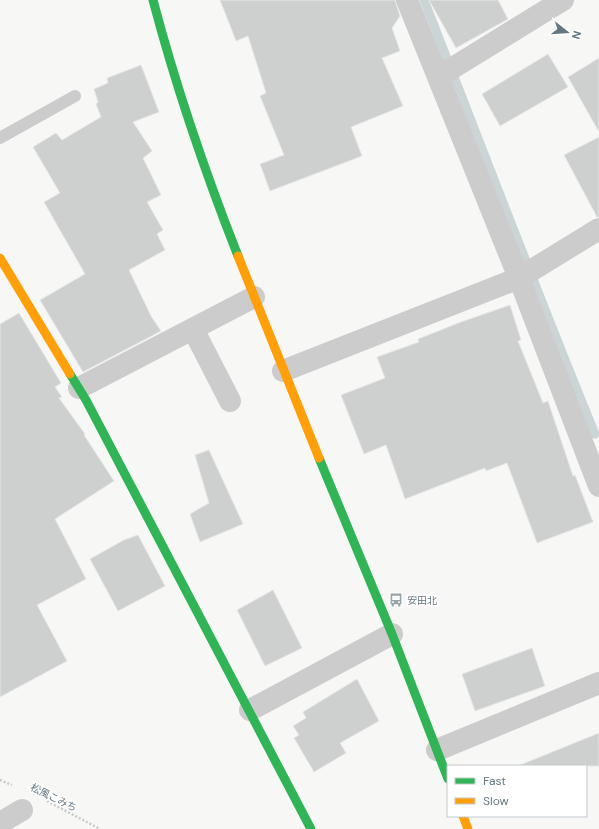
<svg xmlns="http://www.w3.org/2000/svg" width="599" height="829" font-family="'DM Sans','Noto Sans JP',sans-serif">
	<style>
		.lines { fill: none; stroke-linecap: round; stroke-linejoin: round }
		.stream { stroke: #cbd5d6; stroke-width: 9 }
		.building { fill: #ced0d0; stroke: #e6e6e6 }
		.path { stroke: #c9cacb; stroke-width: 2.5; stroke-dasharray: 2 2; stroke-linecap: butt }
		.lane { stroke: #cccccd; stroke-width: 12 }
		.street { stroke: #cccccd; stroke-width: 22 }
		.fast { stroke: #30b455; stroke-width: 9 }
		.slow { stroke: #ff9f0a; stroke-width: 9 }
		.labels { text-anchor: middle; stroke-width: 4; stroke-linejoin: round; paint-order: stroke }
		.poi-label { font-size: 10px; fill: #637780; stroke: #fff; text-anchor: start }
		.street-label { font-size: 10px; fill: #637780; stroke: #fff }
	</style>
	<rect width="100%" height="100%" fill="#f7f7f6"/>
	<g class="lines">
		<path class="stream" d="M 424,0 C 481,145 536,290 595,434"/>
	</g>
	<path class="building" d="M 220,0 L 395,0 L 400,16 L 392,28 L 400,51 L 382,58 L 403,106 L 351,127 L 362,156 L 270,191 L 260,164 L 284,155 L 260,96 L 266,93 L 248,36 L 236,41 Z
		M 429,0 L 498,0 L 508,19 L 456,48 Z
		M 548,54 L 568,87 L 500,126 L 482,94 Z
		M 599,58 L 599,132 L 568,77 Z
		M 141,65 L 159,112 L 133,122 L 152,151 L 143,158 L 161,195 L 147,202 L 163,230 L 157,234 L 165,250 L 129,270 L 151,316 L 161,331 L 83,372 L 40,300 L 85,274 L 44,202 L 60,193 L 33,147 L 56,133 L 62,140 L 101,117 L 96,104 L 98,102 L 94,89 L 108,83 L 107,78 Z
		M 599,137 L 599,217 L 597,217 L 564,155 Z
		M 510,305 L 521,340 L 518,341 L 543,403 L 548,401 L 573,476 L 575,475 L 593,522 L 537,543 L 507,463 L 486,471 L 485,468 L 405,499 L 386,445 L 364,454 L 341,395 L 385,378 L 377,357 L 419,342 L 418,339 L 461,322 Z
		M 19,313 L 61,383 L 55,387 L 62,397 L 59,398 L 85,434 L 84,435 L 114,481 L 55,519 L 86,579 L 37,605 L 67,661 L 0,697 L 0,324 Z
		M 209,450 L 243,524 L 200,542 L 190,514 L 209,503 L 195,455 Z
		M 138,535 L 165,586 L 118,611 L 90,559 L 124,540 Z
		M 273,590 L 302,648 L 265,666 L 237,610 Z
		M 532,648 L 545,686 L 475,711 L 462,674 Z
		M 357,679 L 379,721 L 340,743 L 346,753 L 314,772 L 294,738 L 299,735 L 293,726 L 306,718 L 303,712 Z
		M 599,733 L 599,766 L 520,766 L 520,765 Z"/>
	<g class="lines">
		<path class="path" d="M 0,780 L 12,785
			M 47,801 L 100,829"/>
		<path class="lane" d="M 0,138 L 75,96"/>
		<path class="street" d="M 407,0 L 519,278 L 599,486
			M 438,77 L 563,0
			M 193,329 L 230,401
			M 283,371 L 519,278 L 599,229
			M 79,388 L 254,297
			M 250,710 L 392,634
			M 437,750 L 599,683
			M 0,823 L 22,810"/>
		<path class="fast" d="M 153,0 C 176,87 205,172 238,256
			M 70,374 L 86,400 L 311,829
			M 319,458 L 392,634 L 448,779"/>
		<path class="slow" d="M 238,256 L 319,458
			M 0,258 L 70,374
			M 463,816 L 468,829"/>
	</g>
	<defs>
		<g id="bus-bare" transform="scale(1.08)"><path d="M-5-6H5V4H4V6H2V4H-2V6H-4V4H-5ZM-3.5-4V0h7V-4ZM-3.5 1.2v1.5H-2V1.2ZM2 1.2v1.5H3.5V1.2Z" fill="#97a4a9" stroke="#fff" stroke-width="2.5" paint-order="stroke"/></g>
	</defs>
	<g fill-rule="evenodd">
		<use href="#bus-bare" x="396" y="600"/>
	</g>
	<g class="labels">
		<g class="poi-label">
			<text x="407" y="604">安田北</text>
		</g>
		<g class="street-label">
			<text transform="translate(54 797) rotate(26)" y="4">松風こみち</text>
		</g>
	</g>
	<rect x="447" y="765" width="140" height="52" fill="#ffffff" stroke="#c1c9cc"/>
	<rect x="455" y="778" width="20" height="6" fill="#30b455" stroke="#c1c9cc"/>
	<text x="483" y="785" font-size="12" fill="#637780">Fast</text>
	<rect x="455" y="798" width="20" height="6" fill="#ff9f0a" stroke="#c1c9cc"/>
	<text x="483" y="805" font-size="12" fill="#637780">Slow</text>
	<g transform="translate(567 32) rotate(107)" stroke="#ffffff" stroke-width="3" paint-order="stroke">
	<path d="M0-3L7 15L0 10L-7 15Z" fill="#637780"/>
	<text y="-6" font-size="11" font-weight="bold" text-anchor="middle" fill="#637780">N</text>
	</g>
</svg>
